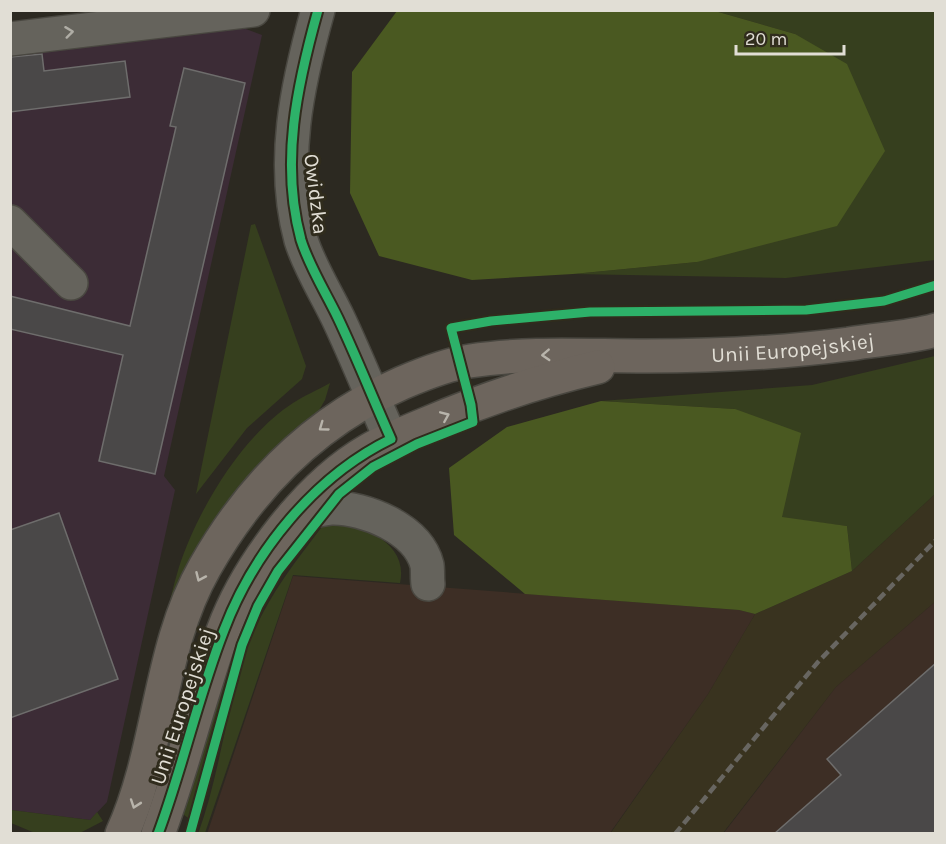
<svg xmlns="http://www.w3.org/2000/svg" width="946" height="844" font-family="Karla,sans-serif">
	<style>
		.built { fill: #39331f }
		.industrial { fill: #3d2e25 }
		.education { fill: #3c2c36 }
		.green { fill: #363f1e }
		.forest { fill: #4a5921 }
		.building { fill: #4a4848; stroke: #6e6d6c; stroke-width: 1.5 }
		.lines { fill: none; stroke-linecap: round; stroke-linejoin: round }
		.minor-casing { stroke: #494740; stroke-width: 36 }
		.major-casing { stroke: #494740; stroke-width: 36 }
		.minor { stroke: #65635c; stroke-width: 33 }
		.major { stroke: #6d655d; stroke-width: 33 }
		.rail { stroke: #686661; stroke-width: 4.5; stroke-dasharray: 9 4.5; stroke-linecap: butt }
		.cycleway-casing { stroke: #302c1d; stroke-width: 13 }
		.cycleway { stroke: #2db169; stroke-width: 9 }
		.oneway { stroke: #afada5 }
		.oneway2 { stroke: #b8b4ab }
		.labels { text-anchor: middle; stroke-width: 6; stroke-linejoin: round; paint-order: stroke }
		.street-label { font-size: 21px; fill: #e1ded5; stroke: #302c1d }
	</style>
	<rect width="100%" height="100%" fill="#2c2921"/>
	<path class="built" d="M 935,494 L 935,602 L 836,687 L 723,833 L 610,834 L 708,694 L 755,614 L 852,571 Z"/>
	<path class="industrial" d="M 293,576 L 739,610 L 755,614 L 708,694 L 610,833 L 207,834 Z
		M 935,602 L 935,833 L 723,834 L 836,687 Z"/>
	<path class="education" d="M 238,26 L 262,35 L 164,476 L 175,490 L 107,802 L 90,820 L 11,810 L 11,54 Z"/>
	<path class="green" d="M 715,11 L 935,11 L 935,260 L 786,278 L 573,274 L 697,262 L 795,34 Z
		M 255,224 L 306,366 L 302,379 L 247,428 L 196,494 L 251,225 Z
		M 935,356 L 935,494 L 852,571 L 847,526 L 782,518 L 735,409 L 601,401 L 812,385 Z
		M 330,383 L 325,400 L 318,412 L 164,625 C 169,606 173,586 179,567 C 198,509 242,436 293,403 C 305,395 318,390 330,383 Z
		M 330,524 C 363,524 409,543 400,583 L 293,575 L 205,833 L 198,834 C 220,774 226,708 247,648 C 264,602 292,566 321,528 Z
		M 274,568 L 247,618 L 238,643 L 191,820 L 180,812 L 253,590 Z
		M 11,810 L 90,820 L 97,812 L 103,821 L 78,834 L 35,833 L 11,823 Z"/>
	<path class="forest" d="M 397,11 L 715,11 L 795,34 L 847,64 L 885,151 L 837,226 L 697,262 L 573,274 L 472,280 L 379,256 L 350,193 L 352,72 Z
		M 601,401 L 735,409 L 801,433 L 782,517 L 847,526 L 852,571 L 755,614 L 739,610 L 525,594 L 454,535 L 449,468 L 507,427 Z"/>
	<path class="building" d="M 42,54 L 44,71 L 125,61 L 130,97 L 10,112 L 10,57 Z
		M 184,68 L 245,83 L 155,474 L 99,461 L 123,355 L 10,329 L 10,296 L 130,326 L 176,127 L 170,126 Z
		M 59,513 L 118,679 L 10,718 L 10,530 Z
		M 936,663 L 936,834 L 774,834 L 841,775 L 827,759 Z"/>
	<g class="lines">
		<g class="minor-casing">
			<path id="minor" d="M 318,10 C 297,85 280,163 301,240 C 309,266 326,293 338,318 C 357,358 373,399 391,439
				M 10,39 L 253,10
				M 10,222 L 71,283
				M 294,515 C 306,513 319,509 331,508 C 365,507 418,529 427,565 C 428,571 427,578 428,584"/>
		</g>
		<g class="major-casing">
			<g id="major">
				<path id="s1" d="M 122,834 C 161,749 158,649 205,567 C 252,484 315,421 402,383 C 423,374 448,364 470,361 C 528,352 587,356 646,356 C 714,356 781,353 849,344 C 877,339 908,338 936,330"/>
				<path d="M 158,834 C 183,767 199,698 223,631 C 247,566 308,485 369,450 C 387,440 407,432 426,424 C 482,400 539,381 598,367"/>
			</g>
		</g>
		<use href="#minor" class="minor"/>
		<use href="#major" class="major"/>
		<path class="rail" d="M 675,834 L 818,662 L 936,540"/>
		<g class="cycleway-casing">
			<path id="cycleway" d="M 158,834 C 183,767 198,696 224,630 C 254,551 315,476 391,439 C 373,399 357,358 338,318 C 326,293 309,266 301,240 C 280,163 297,85 318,10
				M 190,834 L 242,645 L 258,606 L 278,571 L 339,494 L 373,467 L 417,444 L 473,422 L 471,405 L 451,328 L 491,321 L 590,312 L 806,310 L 884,301 L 936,285"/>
		</g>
		<use href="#cycleway" class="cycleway"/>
	</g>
	<defs><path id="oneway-chevron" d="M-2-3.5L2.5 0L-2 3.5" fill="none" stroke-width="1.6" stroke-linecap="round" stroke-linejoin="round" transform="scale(1.5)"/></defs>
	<use class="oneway" href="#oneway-chevron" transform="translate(69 32) rotate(-7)"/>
	<g class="oneway2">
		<use href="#oneway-chevron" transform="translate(546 355) rotate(177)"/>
		<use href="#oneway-chevron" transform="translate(445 416) rotate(-23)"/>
		<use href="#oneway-chevron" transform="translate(323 427) rotate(144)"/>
		<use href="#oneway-chevron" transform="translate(200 577) rotate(114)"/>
		<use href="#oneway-chevron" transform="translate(135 804) rotate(109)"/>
	</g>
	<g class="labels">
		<g class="street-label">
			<text transform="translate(316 194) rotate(83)" y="7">Owidzka</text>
			<text dy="7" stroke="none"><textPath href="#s1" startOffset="950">Unii Europejskiej</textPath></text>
			<text transform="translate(182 706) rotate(-72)" y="7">Unii Europejskiej</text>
		</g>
	</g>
	<rect width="946" height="844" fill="none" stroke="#e1ded5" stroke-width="24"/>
	<path d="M736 45v9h108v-9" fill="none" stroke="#e1ded5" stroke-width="3"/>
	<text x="745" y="45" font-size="18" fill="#e1ded5" stroke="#302c1d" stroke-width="4.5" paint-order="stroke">20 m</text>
</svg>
